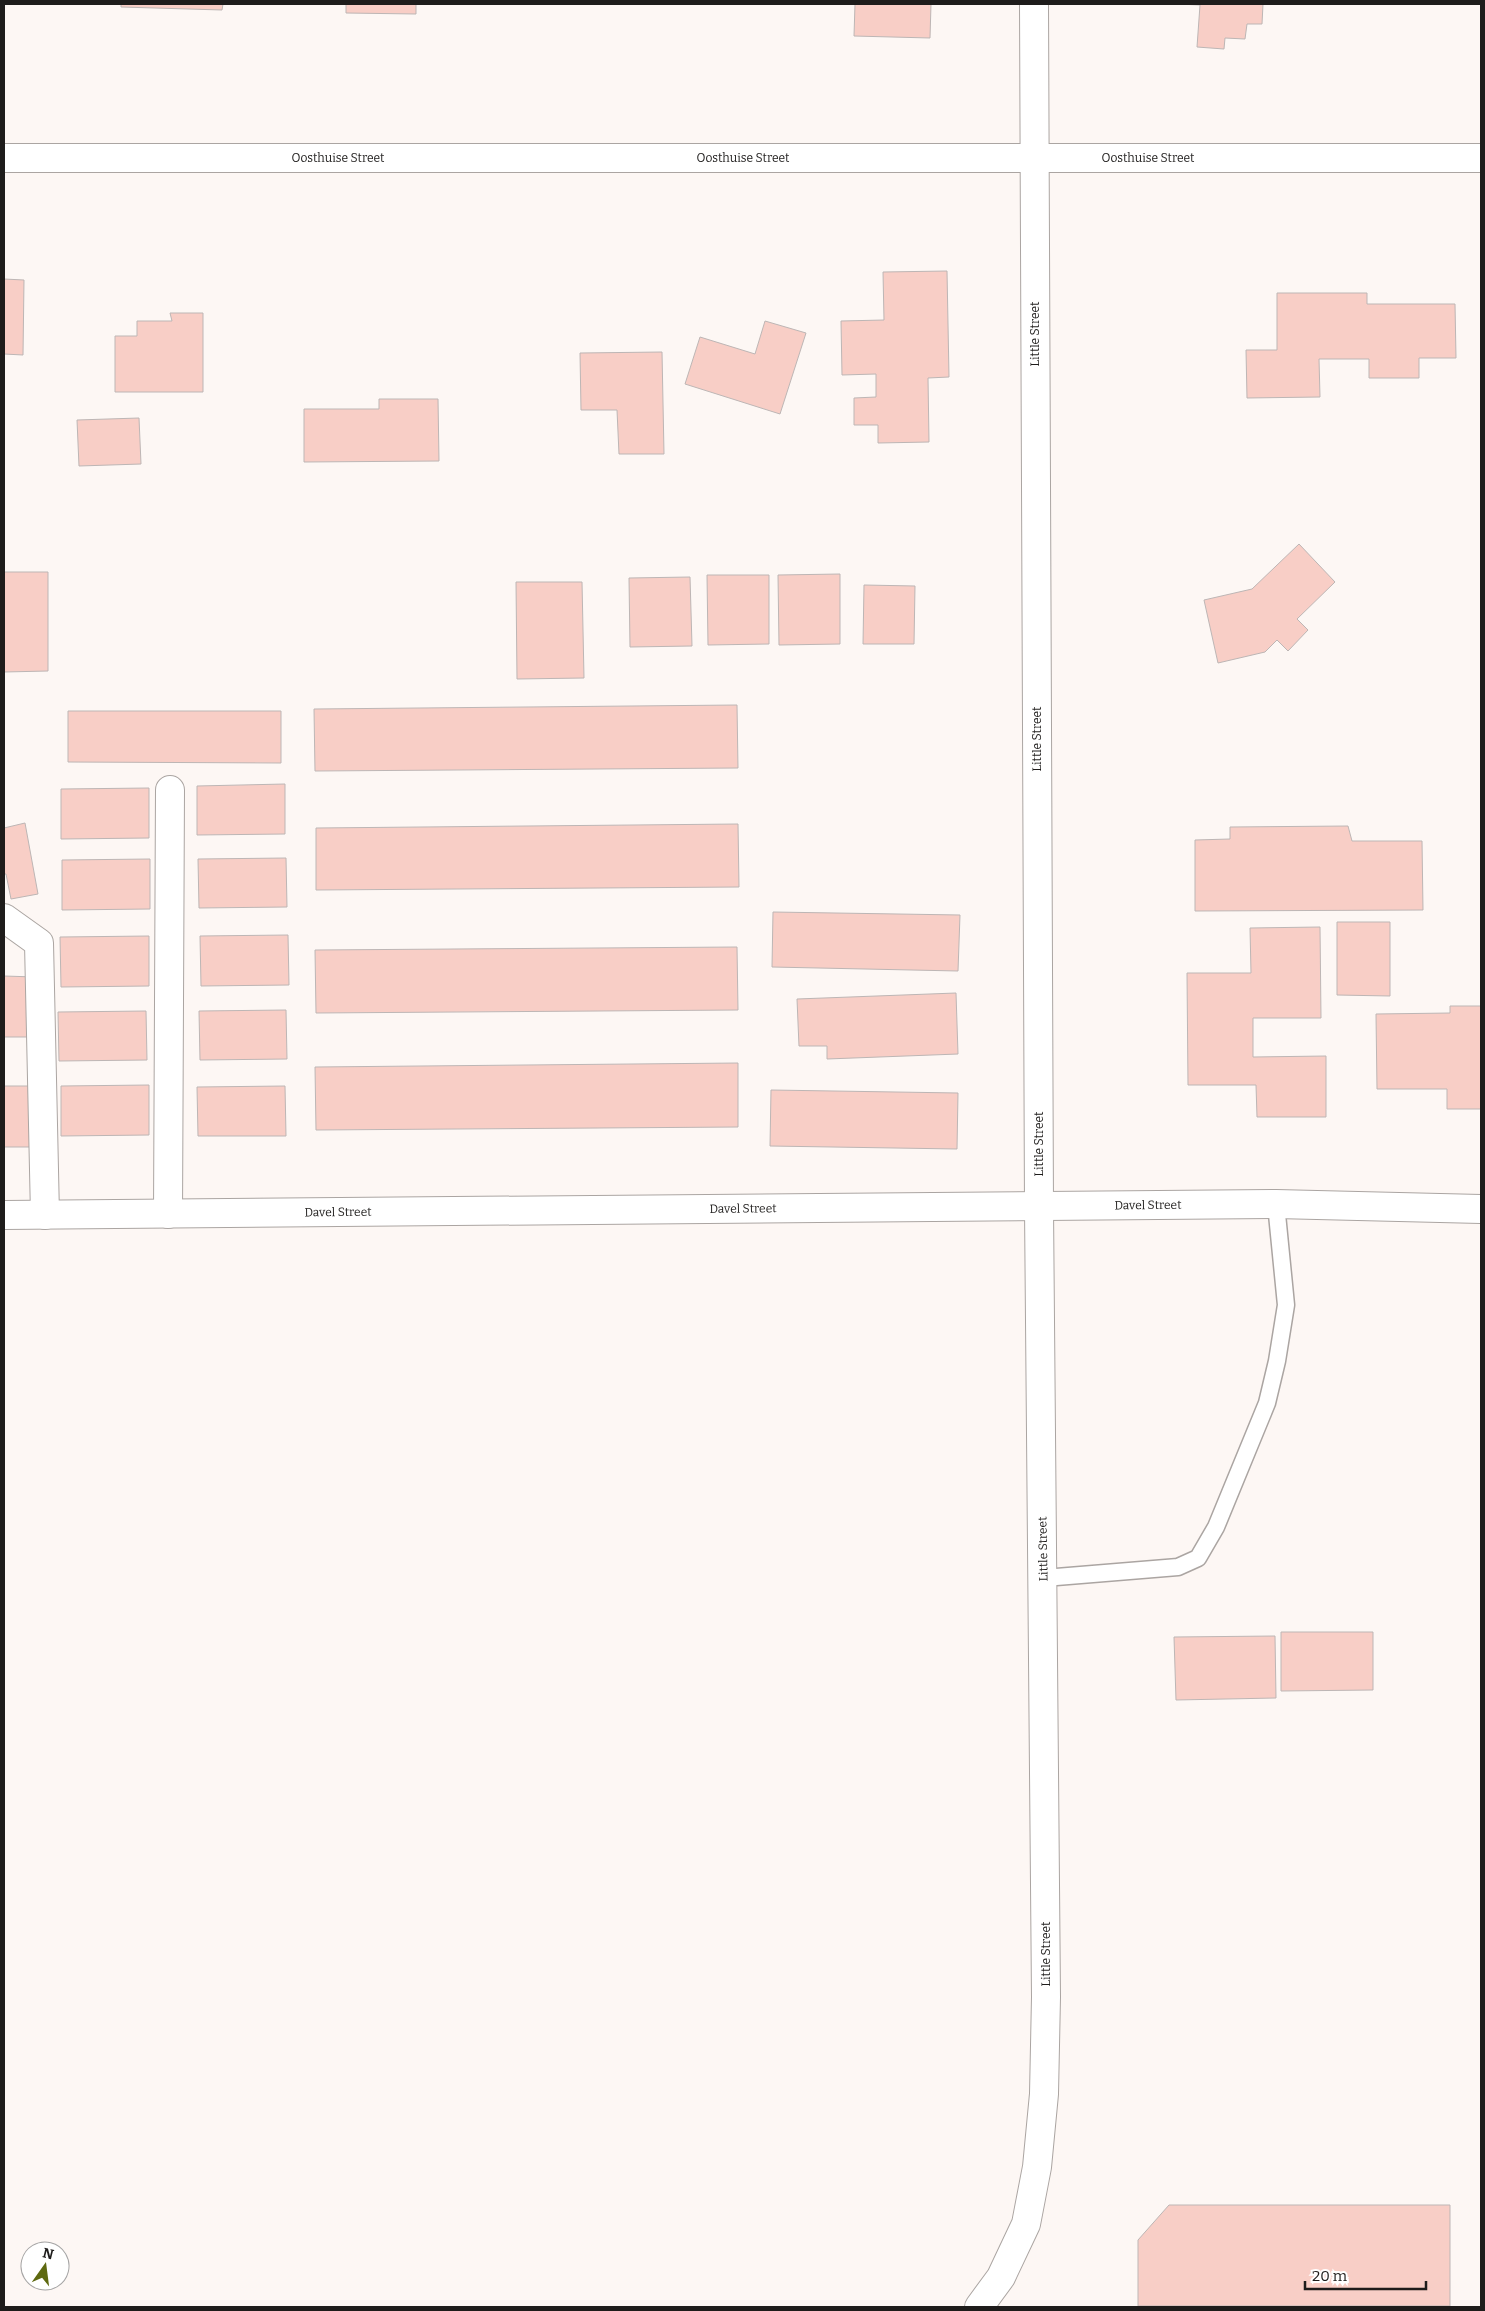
<svg xmlns="http://www.w3.org/2000/svg" width="1485" height="2311" font-family="Bitter,serif">
	<style>
		.building { fill: #f8cec6; stroke: #bdb6b5 }
		.lines { fill: none; stroke-linecap: round; stroke-linejoin: round }
		.service-casing { stroke: #aba5a2; stroke-width: 19 }
		.minor-casing { stroke: #aba5a2; stroke-width: 30 }
		.service { stroke: #fff; stroke-width: 16 }
		.minor { stroke: #fff; stroke-width: 28 }
		.labels { text-anchor: middle; stroke-width: 4; stroke-linejoin: round; paint-order: stroke }
		.street-label { font-size: 12px; fill: #1e1c1b; stroke: #fff }
	</style>
	<rect width="100%" height="100%" fill="#fdf7f4"/>
	<path class="building" d="M 121,4 L 223,4 L 222,10 L 121,7 Z
		M 346,4 L 416,4 L 416,14 L 346,13 Z
		M 855,4 L 931,4 L 930,38 L 854,36 Z
		M 1178,4 L 1263,4 L 1262,24 L 1247,24 L 1245,39 L 1225,38 L 1224,49 L 1197,47 L 1200,5 Z
		M 947,271 L 949,377 L 928,378 L 929,442 L 878,443 L 878,425 L 854,425 L 854,398 L 876,397 L 876,374 L 842,375 L 841,321 L 884,320 L 883,272 Z
		M 4,279 L 24,280 L 23,355 L 4,354 Z
		M 1277,293 L 1367,293 L 1367,304 L 1455,304 L 1456,358 L 1419,358 L 1419,378 L 1369,378 L 1369,359 L 1319,359 L 1320,397 L 1247,398 L 1246,350 L 1277,350 Z
		M 170,313 L 203,313 L 203,392 L 115,392 L 115,336 L 137,336 L 137,321 L 172,321 Z
		M 765,321 L 806,333 L 780,414 L 685,384 L 700,337 L 755,354 Z
		M 662,352 L 664,454 L 619,454 L 617,410 L 581,410 L 580,353 Z
		M 379,399 L 438,399 L 439,461 L 304,462 L 304,409 L 379,409 Z
		M 139,418 L 141,464 L 79,466 L 77,420 Z
		M 1299,544 L 1335,582 L 1297,619 L 1308,630 L 1288,651 L 1277,640 L 1265,652 L 1218,663 L 1204,600 L 1252,589 Z
		M 4,572 L 48,572 L 48,671 L 4,672 Z
		M 840,574 L 840,644 L 779,645 L 778,575 Z
		M 707,575 L 769,575 L 769,644 L 708,645 Z
		M 690,577 L 692,646 L 630,647 L 629,578 Z
		M 516,582 L 582,582 L 584,678 L 517,679 Z
		M 864,585 L 915,586 L 914,644 L 863,644 Z
		M 737,705 L 738,768 L 315,771 L 314,709 Z
		M 68,711 L 281,711 L 281,763 L 68,762 Z
		M 285,784 L 285,834 L 197,835 L 197,786 Z
		M 149,788 L 149,838 L 61,839 L 61,789 Z
		M 25,823 L 38,894 L 11,899 L 6,874 L 4,874 L 4,828 Z
		M 738,824 L 739,887 L 316,890 L 316,828 Z
		M 1348,826 L 1352,841 L 1422,841 L 1423,910 L 1195,911 L 1195,840 L 1230,839 L 1230,827 Z
		M 286,858 L 287,907 L 199,908 L 198,859 Z
		M 150,859 L 150,909 L 62,910 L 62,860 Z
		M 773,912 L 960,915 L 958,971 L 772,967 Z
		M 1337,922 L 1390,922 L 1390,996 L 1337,995 Z
		M 1320,927 L 1321,1018 L 1253,1018 L 1253,1057 L 1326,1056 L 1326,1117 L 1257,1117 L 1256,1085 L 1188,1085 L 1187,973 L 1251,973 L 1250,928 Z
		M 288,935 L 289,985 L 201,986 L 200,936 Z
		M 149,936 L 149,986 L 61,987 L 60,937 Z
		M 737,947 L 738,1010 L 316,1013 L 315,950 Z
		M 4,976 L 35,977 L 35,1037 L 4,1037 Z
		M 956,993 L 958,1054 L 827,1059 L 827,1046 L 799,1046 L 797,999 Z
		M 1450,1006 L 1481,1006 L 1481,1109 L 1447,1109 L 1447,1089 L 1377,1089 L 1376,1014 L 1450,1013 Z
		M 286,1010 L 287,1059 L 200,1060 L 199,1011 Z
		M 146,1011 L 147,1060 L 59,1061 L 58,1012 Z
		M 738,1063 L 738,1127 L 316,1130 L 315,1067 Z
		M 149,1085 L 149,1135 L 61,1136 L 61,1086 Z
		M 4,1086 L 35,1086 L 34,1147 L 4,1147 Z
		M 285,1086 L 286,1136 L 198,1136 L 197,1087 Z
		M 771,1090 L 958,1093 L 957,1149 L 770,1146 Z
		M 1281,1632 L 1373,1632 L 1373,1690 L 1281,1691 Z
		M 1275,1636 L 1276,1698 L 1176,1700 L 1174,1637 Z
		M 1169,2205 L 1450,2205 L 1450,2306 L 1138,2306 L 1138,2240 Z"/>
	<g class="lines">
		<g class="service-casing">
			<path id="service" d="M 1044,1578 L 1178,1567 L 1198,1558 L 1216,1527 L 1267,1403 L 1277,1361 L 1286,1305 L 1276,1204"/>
		</g>
		<g class="minor-casing">
			<g id="minor">
				<path id="s1" d="M 4,158 L 1481,158"/>
				<path d="M 4,918 L 39,943 L 45,1215"/>
				<path d="M 168,1214 L 170,790"/>
				<path id="s2" d="M 4,1215 L 1276,1204 L 1481,1209"/>
				<path d="M 979,2307 L 1001,2277 L 1026,2224 L 1037,2167 L 1044,2094 L 1046,1997 L 1039,1208 L 1034,4"/>
			</g>
		</g>
		<use href="#service" class="service"/>
		<use href="#minor" class="minor"/>
	</g>
	<g class="labels">
		<g class="street-label">
			<text dy="4" stroke="none"><textPath href="#s1" startOffset="334">Oosthuise Street</textPath></text>
			<text dy="4" stroke="none"><textPath href="#s1" startOffset="739">Oosthuise Street</textPath></text>
			<text dy="4" stroke="none"><textPath href="#s1" startOffset="1144">Oosthuise Street</textPath></text>
			<text transform="translate(1035 334) rotate(-90)" y="4">Little Street</text>
			<text transform="translate(1037 739) rotate(-90)" y="4">Little Street</text>
			<text transform="translate(1039 1144) rotate(-90)" y="4">Little Street</text>
			<text dy="4" stroke="none"><textPath href="#s2" startOffset="1144">Davel Street</textPath></text>
			<text dy="4" stroke="none"><textPath href="#s2" startOffset="739">Davel Street</textPath></text>
			<text dy="4" stroke="none"><textPath href="#s2" startOffset="334">Davel Street</textPath></text>
			<text transform="translate(1043 1549) rotate(-91)" y="4">Little Street</text>
			<text transform="translate(1046 1954) rotate(-90)" y="4">Little Street</text>
		</g>
	</g>
	<rect width="1485" height="2311" fill="none" stroke="#1e1c1b" stroke-width="10"/>
	<g transform="translate(45 2266) rotate(14)"><circle r="24" fill="#ffffff" stroke="#a5a4a4"/>
	<path d="M0-4L9 19L0 12L-9 19Z" fill="#5e6910"/>
	<text y="-8" font-size="14" font-weight="bold" text-anchor="middle" fill="#1e1c1b">N</text>
	</g>
	<path d="M1305 2281v8h121v-8" fill="none" stroke="#1e1c1b" stroke-width="2.5"/>
	<text x="1312" y="2281" font-size="15" fill="#1e1c1b" stroke="#ffffff" stroke-width="4" paint-order="stroke">20 m</text>
</svg>
